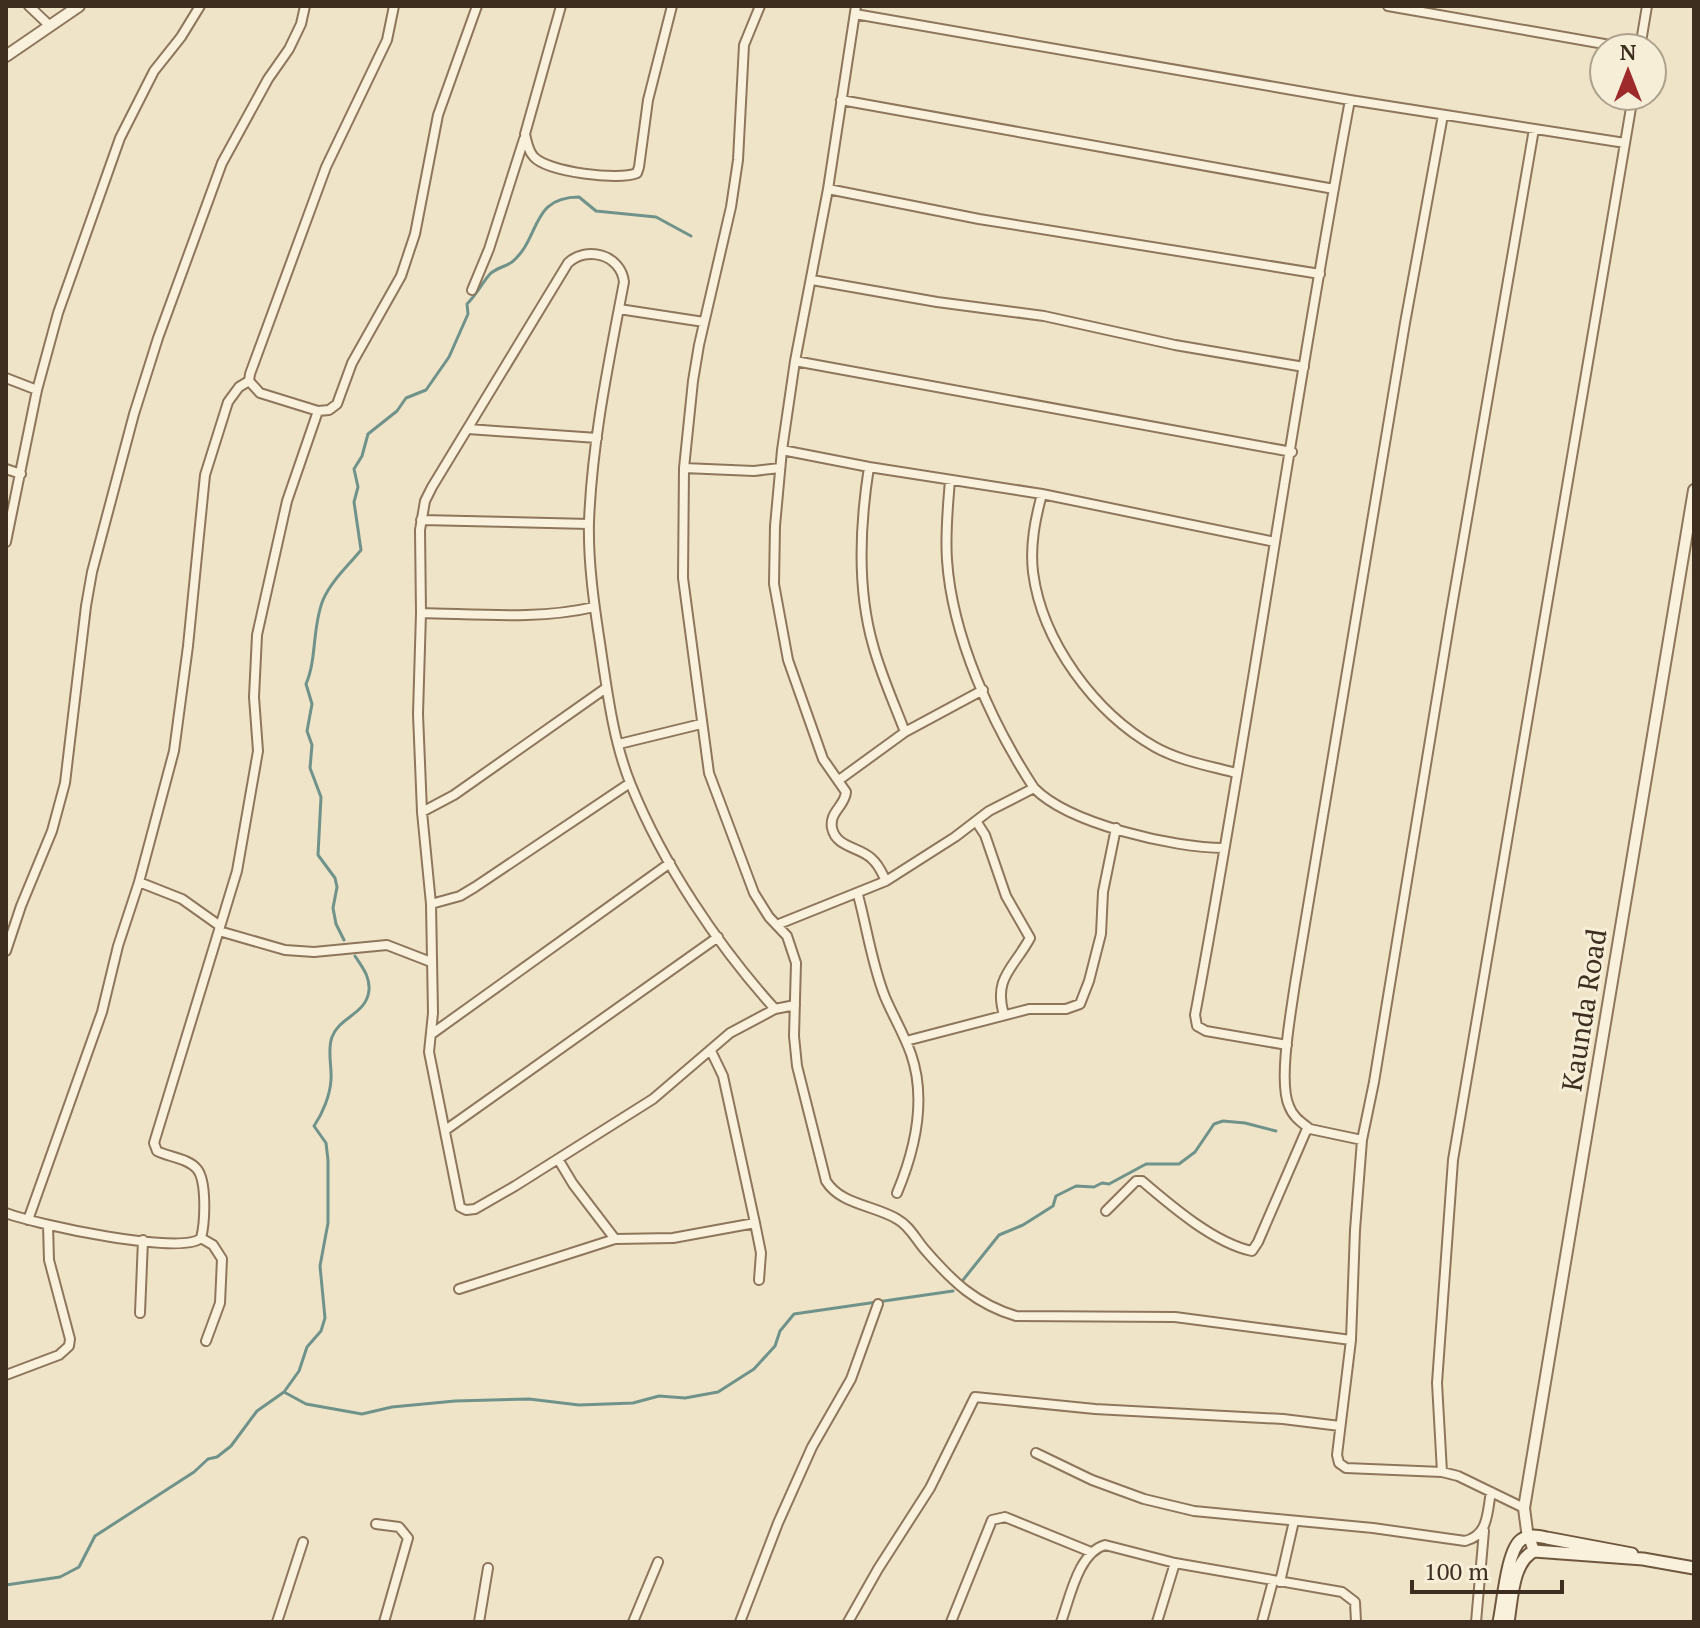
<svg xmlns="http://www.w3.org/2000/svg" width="1700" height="1628" font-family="'PT Serif',serif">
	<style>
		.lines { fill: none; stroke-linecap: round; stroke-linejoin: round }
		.stream { stroke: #6f938a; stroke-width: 3 }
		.minor-casing { stroke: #8d765c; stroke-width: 12 }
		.tertiary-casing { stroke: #8d765c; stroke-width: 14 }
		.secondary-casing { stroke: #6f573f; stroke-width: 15 }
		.minor { stroke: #faf1dc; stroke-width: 8 }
		.tertiary { stroke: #faf1dc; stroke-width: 10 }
		.secondary { stroke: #faf1dc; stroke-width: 11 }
		.labels { text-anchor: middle; stroke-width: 6; stroke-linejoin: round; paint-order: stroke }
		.street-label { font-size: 28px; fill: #3d2e20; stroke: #f7eed8 }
	</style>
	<rect width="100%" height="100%" fill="#f0e4c8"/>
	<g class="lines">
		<path class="stream" d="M 344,940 L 336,924 L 333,908 L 337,887 L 335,878 L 318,855 L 321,797 L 310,768 L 312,745 L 307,731 L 312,704 L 306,684 C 317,659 312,627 323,600 C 331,581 348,566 361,550 L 354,502 L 358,487 L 354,469 L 362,456 L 368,434 L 397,411 L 406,398 L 426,390 L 449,357 L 468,314 L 467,304 C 476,295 482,283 490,274 C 496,268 505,267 512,262 C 541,238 530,197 579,197 L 596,211 L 656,217 L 691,236
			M 963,1280 L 999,1235 L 1023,1225 L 1053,1206 L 1056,1196 L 1076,1186 L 1094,1187 L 1102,1183 L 1109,1184 L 1146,1164 L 1179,1164 L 1195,1152 L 1214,1124 L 1223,1121 L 1245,1123 L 1276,1131
			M 284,1392 L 306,1404 L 362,1414 L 392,1407 L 455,1401 L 529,1399 L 579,1405 L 633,1403 L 659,1396 L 685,1398 L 718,1392 L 754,1369 L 775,1346 L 780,1331 L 794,1314 L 953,1291
			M 6,1585 L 60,1577 L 79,1567 L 95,1536 L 194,1472 L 208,1459 L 217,1457 L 231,1446 L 257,1411 L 284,1392 L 299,1371 L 307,1347 L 321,1331 L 325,1318 L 320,1266 L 328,1223 L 328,1160 L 326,1143 L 314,1126 C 323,1113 330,1095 331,1080 C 332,1066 327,1050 332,1037 C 339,1017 367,1014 369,990 C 370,976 362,967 355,956"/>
		<g class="minor-casing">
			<path id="minor" d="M 29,6 L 50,26
				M 394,6 L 387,40 L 326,167 L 250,374 L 249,381 L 260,393 L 318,411 L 329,410 L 337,404 L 352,363 L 401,276 L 415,234 L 438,115 L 477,6
				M 561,6 L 525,134 C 527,142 528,151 534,157 C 548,172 619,181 637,173 L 639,167 L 648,100 L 672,6
				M 760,6 L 744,45 L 738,160 L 731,207 L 699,345 L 693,381 L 684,468 L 683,578 L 709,773 L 754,893 L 769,917 L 787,936 L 796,963 L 794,1036 L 797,1066 L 826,1181 C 841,1205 874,1205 897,1219 C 910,1226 916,1240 926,1251 C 953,1282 976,1304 1016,1316 L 1175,1317 L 1351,1340
				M 856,6 L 828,189 L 795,361 L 782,450 L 775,526 L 774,584 L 788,660 L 823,759 L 846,792 C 845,806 829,812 832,828 C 836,848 861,847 872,859 C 879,865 882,873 886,881
				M 1388,6 L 1627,48
				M 855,14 L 1350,100 L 1625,143
				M 1640,48 L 1647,6
				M 841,100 L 1334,189
				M 828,189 L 979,219 L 1320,274
				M 812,280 L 937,302 L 1044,316 L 1175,345 L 1304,367
				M 472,290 L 489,249 L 524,139
				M 619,309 L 704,322
				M 795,361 L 1292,452
				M 6,378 L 37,390
				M 468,429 L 597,438
				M 782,450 L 869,467 L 1042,494 L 1275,542
				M 869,467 C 860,524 857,589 873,645 C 881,675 894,703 905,732
				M 684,468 L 754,471 L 780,468
				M 6,469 L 21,474
				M 950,480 C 948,506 945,533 947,560 C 952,636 992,724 1034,788 C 1069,824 1174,848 1224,848
				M 1042,494 C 1035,520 1030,545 1033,572 C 1042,642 1095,713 1155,747 C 1180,761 1210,766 1236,773
				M 421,520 L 589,524
				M 6,542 L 37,390 L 58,313 L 120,138 L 154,71 L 181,37 L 200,6
				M 421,613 C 478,614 539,620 594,607
				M 619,744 L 701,724
				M 839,780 L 905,732 L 983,690
				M 422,812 L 454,795 L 606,688
				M 976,821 L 985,835 L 1006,896 L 1030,938 C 1013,969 993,978 1004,1015
				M 139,882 L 182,899 L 220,926
				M 858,895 C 867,928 872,965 885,997 C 893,1016 904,1034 911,1054 C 927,1100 915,1150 897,1193
				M 431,904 L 460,896 L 475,887 L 630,783
				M 779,924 L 886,881 L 955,837 L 989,811 L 1034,788
				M 219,931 L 285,950 L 314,952 L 387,945 L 431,962
				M 6,951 L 21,906 L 52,831 L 65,783 L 86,606 L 92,572 L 134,414 L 158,338 L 222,163 L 268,79 L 289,49 L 301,24 L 305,6
				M 775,1009 C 718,946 663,864 631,785 C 613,741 607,690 600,643 C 594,604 588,562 589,522 C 592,441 609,361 624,282 C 621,255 587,245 568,263 L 432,487 L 425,501 L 420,530 L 421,613 L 418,714 L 422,812 L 431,904 L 433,1013 L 429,1052 L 460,1207 L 466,1210 L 475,1209 L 515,1186 L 653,1099 L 730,1033 L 775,1009 L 795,1005
				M 433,1033 L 670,863
				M 906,1041 L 1029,1009 L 1066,1009 L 1080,1004 L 1089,981 L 1101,934 L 1103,892 L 1116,828
				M 1287,1045 L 1206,1031 L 1197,1026 L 1195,1015 C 1252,711 1293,404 1350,100
				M 447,1129 L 718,937
				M 1310,1129 C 1301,1122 1293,1117 1289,1106 C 1278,1082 1291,1012 1295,984 L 1405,323 L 1443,115
				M 558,1159 L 573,1184 L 615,1239
				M 1106,1211 L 1136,1181 L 1142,1181 C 1170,1205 1214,1243 1252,1251 L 1258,1242 L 1306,1131 L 1310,1129 L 1362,1140
				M 6,1213 C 34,1224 182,1256 201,1238 C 205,1223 207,1181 197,1169 C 188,1158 168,1157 157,1151 L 154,1143 L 237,871 L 258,751 L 254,697 L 257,635 L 287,501 L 318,411
				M 28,1220 L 102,1012 L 118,946 L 139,882 L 174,751 L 188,646 L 205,475 L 228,402 L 239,387 L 249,381
				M 755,1223 L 761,1253 L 759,1280
				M 201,1238 L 213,1245 L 222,1259 L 220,1303 L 206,1341
				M 459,1289 L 615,1239 L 673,1238 L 755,1223 L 723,1076 L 711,1051
				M 140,1313 L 143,1240
				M 6,1375 L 59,1355 L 69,1346 L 70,1339 L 49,1260 L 48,1225
				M 1036,1453 L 1092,1480 L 1144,1499 L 1194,1511 L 1373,1528 L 1465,1541 C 1489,1535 1487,1512 1491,1492
				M 1442,1472 L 1437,1383 L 1453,1160 L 1633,96
				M 1524,1508 L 1458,1476 L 1442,1472 L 1346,1468 L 1339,1463 L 1337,1455 L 1351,1340 L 1355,1230 L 1362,1140 L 1374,1082 L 1451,612 L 1534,129
				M 376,1524 L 399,1527 L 408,1538 L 384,1622
				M 1280,1582 L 1294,1521
				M 277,1622 L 303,1542
				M 479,1622 L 488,1568
				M 633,1622 L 658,1562
				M 740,1622 L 778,1523 L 812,1447 L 851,1379 L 878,1304
				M 848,1622 L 878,1569 L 930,1488 L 975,1397 L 1095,1409 L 1283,1419 L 1340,1426
				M 951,1622 L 992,1520 L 1005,1517 L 1091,1552
				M 1061,1622 C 1070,1598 1078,1553 1105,1545 L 1175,1563 L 1342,1592 L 1355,1602 L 1356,1622
				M 1157,1622 L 1175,1563
				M 1262,1622 L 1273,1581
				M 1476,1622 L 1484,1531"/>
		</g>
		<g class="tertiary-casing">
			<path id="tertiary" d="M 6,56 L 79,6
				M 1534,1551 L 1527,1531 L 1524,1508 L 1694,490"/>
		</g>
		<g class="secondary-casing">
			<path id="secondary" d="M 1499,1622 C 1503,1604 1507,1550 1521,1540 C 1529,1534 1538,1536 1547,1538 L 1632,1554
				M 1508,1622 C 1512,1600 1512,1562 1534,1551 L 1643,1559 L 1694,1568"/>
		</g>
		<use href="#minor" class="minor"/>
		<use href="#tertiary" class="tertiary"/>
		<use href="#secondary" class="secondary"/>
	</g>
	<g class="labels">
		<g class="street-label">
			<text transform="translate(1584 1010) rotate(-81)" y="10">Kaunda Road</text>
		</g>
	</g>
	<rect width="1700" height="1628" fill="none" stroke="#3d2e20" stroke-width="16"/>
	<g transform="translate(1628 72)"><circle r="38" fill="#f7eed8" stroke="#ada18e" stroke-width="2"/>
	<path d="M0-6L14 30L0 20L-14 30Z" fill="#9e2a2b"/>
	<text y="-12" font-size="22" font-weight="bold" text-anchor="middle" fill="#3d2e20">N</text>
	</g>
	<path d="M1412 1580v12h150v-12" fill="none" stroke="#3d2e20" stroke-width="4"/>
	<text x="1424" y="1580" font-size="24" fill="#3d2e20" stroke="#f7eed8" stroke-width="6" paint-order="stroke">100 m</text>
</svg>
